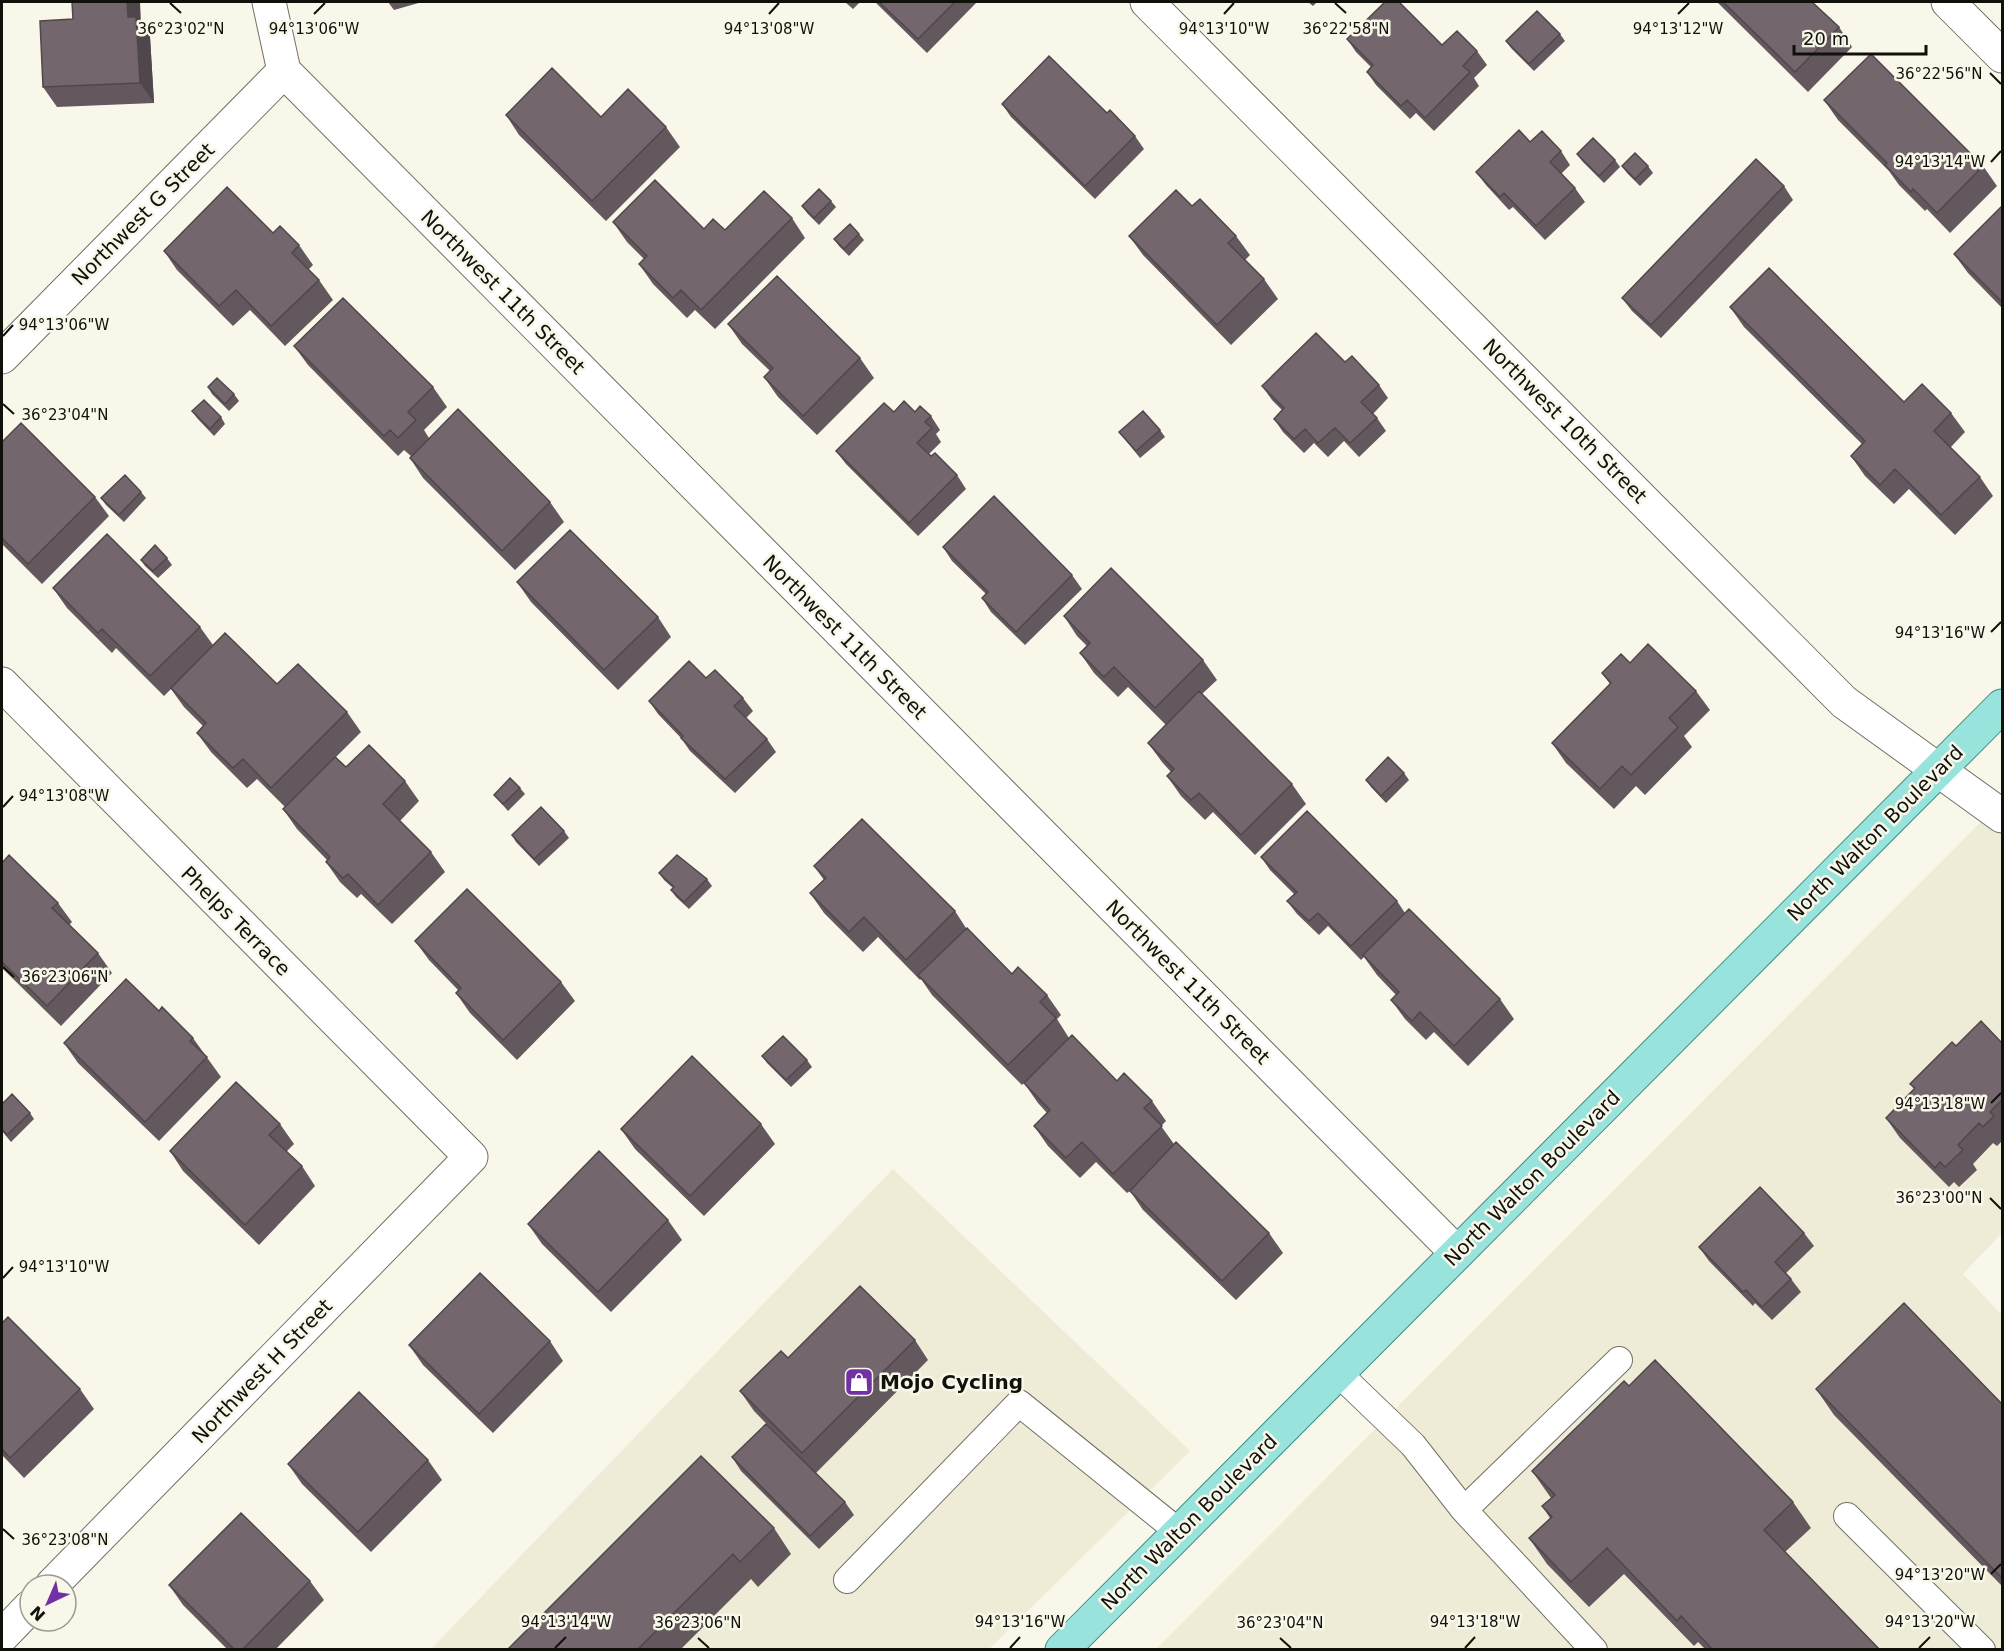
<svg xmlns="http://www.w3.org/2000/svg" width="2004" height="1651" font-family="'DejaVu Sans',sans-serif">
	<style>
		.built { fill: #eeecd6 }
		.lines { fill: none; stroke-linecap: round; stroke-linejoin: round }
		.lane-casing { stroke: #737165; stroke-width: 28 }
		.street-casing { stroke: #737165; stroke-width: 35 }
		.primary-casing { stroke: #3c8e86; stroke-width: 35 }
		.lane { stroke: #fff; stroke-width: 26 }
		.street { stroke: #fff; stroke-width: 33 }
		.primary { stroke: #98e4dd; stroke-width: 33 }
		.wall { fill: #63585d }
		.shaded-wall { fill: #50474c }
		.building { fill: #73666c; stroke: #50474c; stroke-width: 1.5 }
		.ticks { fill: none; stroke: #11110c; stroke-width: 2 }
		.labels { text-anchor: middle; stroke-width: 5; stroke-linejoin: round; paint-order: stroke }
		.street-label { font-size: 20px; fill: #11110c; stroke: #f9f7e9 }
		.poi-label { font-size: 20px; font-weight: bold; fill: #11110c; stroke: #f9f7e9; text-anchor: start }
		.ticks-label { font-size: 15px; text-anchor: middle; fill: #11110c; stroke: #f9f7e9; stroke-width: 5; stroke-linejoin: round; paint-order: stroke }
	</style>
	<rect width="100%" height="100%" fill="#f9f7e9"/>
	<path class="built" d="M 2002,801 L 2002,1233 L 1963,1274 L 2002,1315 L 2002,1649 L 1155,1650 Z
		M 893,1169 L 1190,1451 L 989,1649 L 430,1650 Z"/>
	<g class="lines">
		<g class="lane-casing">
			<path id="lane" d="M 1338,1373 L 1413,1445 L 1464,1510 L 1619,1360
				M 1464,1510 L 1594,1650
				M 1847,1516 L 1982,1650
				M 847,1580 L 1019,1403 L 1179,1532"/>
		</g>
		<g class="street-casing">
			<path id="street" d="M 269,2 L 284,71 L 1457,1253
				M 1147,2 L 1844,702 L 2002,816
				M 1948,2 L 2002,56
				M 2,357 L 284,71
				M 2,684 L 471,1157 L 52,1585
				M 2,1636 L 30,1607"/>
		</g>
		<g class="primary-casing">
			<path id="primary" d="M 1062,1650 L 2002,706"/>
		</g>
		<use href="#lane" class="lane"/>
		<use href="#street" class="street"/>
		<use href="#primary" class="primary"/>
	</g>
	<path class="wall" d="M 388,2 L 422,2 L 394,10 Z
		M 845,2 L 860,2 L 853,9 Z
		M 875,2 L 977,2 L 927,53 Z
		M 1308,2 L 1317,2 L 1313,6 Z
		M 1717,2 L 1812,2 L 1839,27 L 1852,47 L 1808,92 Z
		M 141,24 L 150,37 L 154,103 L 57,107 L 43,87 Z
		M 1560,34 L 1565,41 L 1534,71 L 1511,48 L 1506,41 Z
		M 1347,39 L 1442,45 L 1477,51 L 1487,65 L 1474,78 L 1479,86 L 1434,131 L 1416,113 L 1410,119 L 1376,85 L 1367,72 L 1371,67 L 1356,52 Z
		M 1824,100 L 1983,166 L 1997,186 L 1950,233 L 1927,209 L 1925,211 L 1899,185 L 1889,171 L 1838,120 Z
		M 1002,104 L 1107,113 L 1135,136 L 1144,149 L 1095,199 L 1011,117 Z
		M 506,115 L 601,117 L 666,127 L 680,147 L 606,221 L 519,135 Z
		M 1530,142 L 1561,151 L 1570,165 L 1561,174 L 1575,188 L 1585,202 L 1545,240 L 1513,207 L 1509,210 L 1486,185 L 1476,172 Z
		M 1577,154 L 1615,160 L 1620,167 L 1604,183 L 1582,161 Z
		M 1622,166 L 1648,166 L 1653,173 L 1640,186 L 1627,173 Z
		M 1784,186 L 1793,200 L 1661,338 L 1632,311 L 1622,298 Z
		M 831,201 L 836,207 L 819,225 L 807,213 L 802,206 Z
		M 1192,206 L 1236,236 L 1250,255 L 1245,260 L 1264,279 L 1278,299 L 1231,345 L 1143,255 L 1129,236 Z
		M 2002,206 L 2002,308 L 1968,273 L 1954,254 Z
		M 792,218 L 805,238 L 715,329 L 695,310 L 687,318 L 653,284 L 639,264 L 644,259 L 627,242 L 613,222 L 725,230 Z
		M 273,233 L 299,245 L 313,265 L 308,270 L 319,280 L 333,300 L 285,346 L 250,310 L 233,326 L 177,270 L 164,251 Z
		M 859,234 L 864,240 L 849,256 L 839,246 L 834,239 Z
		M 1730,307 L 1904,402 L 1951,413 L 1965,432 L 1950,448 L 1980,477 L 1993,496 L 1955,535 L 1909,489 L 1894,504 L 1865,476 L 1851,456 L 1862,444 L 1744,327 Z
		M 728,324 L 860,358 L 874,378 L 817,435 L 778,397 L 764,377 L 770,371 L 742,344 Z
		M 294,346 L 433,387 L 447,407 L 424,430 L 429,438 L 550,502 L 564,522 L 515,570 L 423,478 L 410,458 L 411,456 L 404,450 L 398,456 L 308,365 Z
		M 1345,362 L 1379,385 L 1388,398 L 1373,414 L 1377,418 L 1386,431 L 1359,457 L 1344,441 L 1328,457 L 1314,443 L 1304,453 L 1283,432 L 1274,419 L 1282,410 L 1272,400 L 1262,386 Z
		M 208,387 L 234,394 L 239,401 L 229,411 L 212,394 Z
		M 192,411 L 221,417 L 225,424 L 214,436 L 197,418 Z
		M 894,412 L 931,416 L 940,430 L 936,434 L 941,442 L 929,454 L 957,475 L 966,489 L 918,536 L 846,464 L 836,451 Z
		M 1160,430 L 1165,437 L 1140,458 L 1119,432 Z
		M 2,442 L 95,497 L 109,516 L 42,584 L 2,544 Z
		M 141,492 L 146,498 L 124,522 L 106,505 L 101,498 Z
		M 943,547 L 1072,575 L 1082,589 L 1025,645 L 991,612 L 982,598 L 986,594 L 952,561 Z
		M 167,558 L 172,565 L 158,578 L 145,566 L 141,560 Z
		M 517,582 L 658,617 L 671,637 L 618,690 L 531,602 Z
		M 53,588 L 200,627 L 213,645 L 277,684 L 347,712 L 361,732 L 336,757 L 346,767 L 405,781 L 419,801 L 400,821 L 431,852 L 445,872 L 392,924 L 361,894 L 357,898 L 340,882 L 326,862 L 327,860 L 297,829 L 283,809 L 285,807 L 257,779 L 247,788 L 211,752 L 197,733 L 203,726 L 184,707 L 171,689 L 164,696 L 116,648 L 112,653 L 67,608 Z
		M 1064,616 L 1203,660 L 1217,680 L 1202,694 L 1292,784 L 1306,804 L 1255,855 L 1213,812 L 1205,820 L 1181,796 L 1167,776 L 1171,772 L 1162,762 L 1148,743 L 1166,725 L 1128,687 L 1118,697 L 1094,673 L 1080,653 L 1087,646 L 1077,636 Z
		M 1630,663 L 1696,691 L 1710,710 L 1684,736 L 1692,747 L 1645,795 L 1636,786 L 1614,809 L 1566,763 L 1552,743 L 1610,684 L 1602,673 Z
		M 743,698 L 753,711 L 746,718 L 767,739 L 776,752 L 735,793 L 690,751 L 681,738 L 658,714 L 649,701 Z
		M 1404,773 L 1409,780 L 1386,803 L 1371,787 L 1366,780 Z
		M 520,788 L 525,794 L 508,811 L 494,795 Z
		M 564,831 L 569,838 L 539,866 L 516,842 L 512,835 Z
		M 1261,857 L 1397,901 L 1405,913 L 1500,999 L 1514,1019 L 1468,1066 L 1434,1032 L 1426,1040 L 1405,1019 L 1391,1000 L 1396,995 L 1377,975 L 1364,957 L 1361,960 L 1328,926 L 1319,935 L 1297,914 L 1287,901 L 1294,894 L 1270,870 Z
		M 2,863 L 58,903 L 72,922 L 69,925 L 98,953 L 112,973 L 61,1026 L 2,968 Z
		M 814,866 L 955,911 L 966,928 L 1012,974 L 1047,995 L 1061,1015 L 1057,1019 L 1069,1038 L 1117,1081 L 1152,1101 L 1166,1121 L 1161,1126 L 1174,1144 L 1269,1233 L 1283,1253 L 1236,1300 L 1143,1210 L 1130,1191 L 1127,1193 L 1096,1162 L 1080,1178 L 1048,1146 L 1034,1126 L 1047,1113 L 1038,1103 L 1024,1083 L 1022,1085 L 932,995 L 921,979 L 920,980 L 878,937 L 863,952 L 824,913 L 810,893 L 824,880 Z
		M 659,873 L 707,879 L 712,886 L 689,909 L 676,897 L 671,890 L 673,888 L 664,880 Z
		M 415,941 L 561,982 L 575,1001 L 517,1060 L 470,1013 L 456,993 L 458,990 L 429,960 Z
		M 159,1011 L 193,1038 L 221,1077 L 159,1141 L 78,1063 L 64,1043 Z
		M 2002,1043 L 2002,1141 L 1997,1146 L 1993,1143 L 1973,1164 L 1977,1170 L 1959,1187 L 1954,1182 L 1949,1187 L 1900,1138 L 1886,1118 L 1914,1089 L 1910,1084 L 1956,1046 Z
		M 762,1056 L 807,1060 L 812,1067 L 791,1087 L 767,1063 Z
		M 2,1104 L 30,1113 L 34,1119 L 11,1142 L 2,1131 Z
		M 280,1124 L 294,1144 L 286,1152 L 302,1166 L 315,1186 L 259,1245 L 183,1171 L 170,1151 Z
		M 761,1124 L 775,1144 L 704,1216 L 635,1149 L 621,1129 Z
		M 668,1220 L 682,1240 L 611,1312 L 542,1244 L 528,1224 Z
		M 1804,1233 L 1814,1246 L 1786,1273 L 1791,1279 L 1801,1292 L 1772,1320 L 1755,1303 L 1753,1306 L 1709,1261 L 1699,1247 Z
		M 2,1323 L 80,1389 L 94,1409 L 24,1478 L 2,1455 Z
		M 915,1340 L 928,1360 L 816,1473 L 845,1502 L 854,1515 L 819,1549 L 741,1471 L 732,1457 L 806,1464 L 754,1411 L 740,1391 L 788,1358 Z
		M 550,1341 L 563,1361 L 493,1433 L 423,1365 L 409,1345 Z
		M 1629,1386 L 1793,1502 L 1811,1528 L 1785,1552 L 1880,1650 L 1706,1650 L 1698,1642 L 1694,1646 L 1624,1574 L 1589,1607 L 1547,1564 L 1529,1538 L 1550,1518 L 1542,1506 L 1551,1498 L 1532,1471 Z
		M 1816,1389 L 2002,1404 L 2002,1586 L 1834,1415 Z
		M 428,1460 L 442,1480 L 371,1552 L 302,1484 L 288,1464 Z
		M 774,1528 L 791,1554 L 758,1587 L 751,1579 L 680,1650 L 507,1650 Z
		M 310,1581 L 324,1600 L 275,1650 L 228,1650 L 183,1605 L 169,1585 Z"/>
	<path class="shaded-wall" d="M 127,2 L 140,2 L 141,24 L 150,37 L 154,103 L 140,83 L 128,17 Z"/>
	<path class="building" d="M 72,2 L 127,2 L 128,17 L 136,17 L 140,83 L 43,87 L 40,21 L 73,19 Z
		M 879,2 L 955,2 L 918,39 Z
		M 1385,2 L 1399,2 L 1442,45 L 1457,31 L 1477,51 L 1463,66 L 1470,72 L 1425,118 L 1407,100 L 1401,106 L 1367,72 L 1373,65 L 1347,39 Z
		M 1723,2 L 1812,2 L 1839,27 L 1795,72 Z
		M 1537,11 L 1560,34 L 1529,64 L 1506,41 Z
		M 1871,54 L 1983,166 L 1937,213 L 1913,189 L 1911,192 L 1885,165 L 1887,163 L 1824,100 Z
		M 1049,56 L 1107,113 L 1110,110 L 1135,136 L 1085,186 L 1002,104 Z
		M 552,68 L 601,117 L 628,89 L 666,127 L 592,201 L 506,115 Z
		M 1519,130 L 1530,142 L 1542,131 L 1561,151 L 1550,162 L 1575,188 L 1536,226 L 1504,193 L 1500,197 L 1476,172 Z
		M 1593,138 L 1615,160 L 1599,176 L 1577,154 Z
		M 1635,153 L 1648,166 L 1635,179 L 1622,166 Z
		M 1756,159 L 1784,186 L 1651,325 L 1622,298 Z
		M 655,180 L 704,229 L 713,219 L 725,230 L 764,191 L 792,218 L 701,310 L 681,290 L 673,298 L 639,264 L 647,256 L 613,222 Z
		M 227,187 L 273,233 L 280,226 L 299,245 L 292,253 L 319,280 L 271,326 L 236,290 L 219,306 L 164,251 Z
		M 819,189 L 831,201 L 814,218 L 802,206 Z
		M 1176,190 L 1192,206 L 1200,199 L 1236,236 L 1228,243 L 1264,279 L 1217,325 L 1129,236 Z
		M 2002,206 L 2002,302 L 1954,254 Z
		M 850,224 L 859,234 L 844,249 L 834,239 Z
		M 1769,268 L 1904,402 L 1922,384 L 1951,413 L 1934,431 L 1980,477 L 1941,515 L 1895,469 L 1880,485 L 1851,456 L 1865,441 L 1730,307 Z
		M 777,276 L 860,358 L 803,416 L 764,377 L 773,368 L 728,324 Z
		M 343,298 L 433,387 L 408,412 L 416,420 L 398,438 L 390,430 L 384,436 L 294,346 Z
		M 1316,333 L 1345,362 L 1352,356 L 1379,385 L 1361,402 L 1377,418 L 1350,443 L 1335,428 L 1318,443 L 1305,429 L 1294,439 L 1274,419 L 1284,408 L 1262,386 Z
		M 217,378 L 234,394 L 225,404 L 208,387 Z
		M 204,400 L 221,417 L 210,429 L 192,411 Z
		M 904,401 L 915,412 L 920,406 L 931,416 L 925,422 L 932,428 L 917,443 L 931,456 L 935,453 L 957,475 L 909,523 L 836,451 L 884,403 L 894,412 Z
		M 458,409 L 550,502 L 502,551 L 410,458 Z
		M 1143,411 L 1160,430 L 1136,451 L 1119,432 Z
		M 21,423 L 95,497 L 28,564 L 2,538 L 2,442 Z
		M 125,475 L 141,492 L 119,515 L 101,498 Z
		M 994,496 L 1072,575 L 1016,632 L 982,598 L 988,592 L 943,547 Z
		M 570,530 L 658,617 L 604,670 L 517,582 Z
		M 107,534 L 200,627 L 150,676 L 102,629 L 98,633 L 53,588 Z
		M 155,545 L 167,558 L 153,571 L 141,560 Z
		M 1111,568 L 1203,660 L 1155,708 L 1114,667 L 1104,677 L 1080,653 L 1090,643 L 1064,616 Z
		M 225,633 L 277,684 L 298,664 L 347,712 L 271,788 L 243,759 L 233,768 L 197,733 L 206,723 L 171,688 Z
		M 1648,644 L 1696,691 L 1669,718 L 1678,727 L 1631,775 L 1622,766 L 1600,789 L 1552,743 L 1611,683 L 1602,673 L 1621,654 L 1630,663 Z
		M 689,661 L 706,678 L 715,670 L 743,698 L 734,706 L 767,739 L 725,779 L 681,738 L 683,736 L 649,701 Z
		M 1199,691 L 1292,784 L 1241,835 L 1199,793 L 1191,800 L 1167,776 L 1174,769 L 1148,743 Z
		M 369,745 L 405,781 L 383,804 L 431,852 L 378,905 L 348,874 L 343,878 L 326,862 L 330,857 L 283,809 L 335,757 L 346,767 Z
		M 1388,757 L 1404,773 L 1381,796 L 1366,780 Z
		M 510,778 L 520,788 L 503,804 L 494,795 Z
		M 541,807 L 564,831 L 534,859 L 512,835 Z
		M 1307,811 L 1397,901 L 1351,946 L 1318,913 L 1309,921 L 1287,901 L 1297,892 L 1261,857 Z
		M 862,819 L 955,911 L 906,960 L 864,917 L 849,932 L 810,893 L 826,878 L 814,866 Z
		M 9,855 L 58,903 L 52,908 L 98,953 L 47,1006 L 2,962 L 2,863 Z
		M 677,855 L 707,879 L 684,902 L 671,890 L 674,887 L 659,873 Z
		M 467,889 L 561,982 L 503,1040 L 456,993 L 461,988 L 415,941 Z
		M 1409,909 L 1500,999 L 1454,1046 L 1420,1012 L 1412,1021 L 1391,1000 L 1399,992 L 1363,955 Z
		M 967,928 L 1012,974 L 1018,967 L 1047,995 L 1040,1002 L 1056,1018 L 1008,1065 L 918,975 Z
		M 126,979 L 159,1011 L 162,1007 L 193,1038 L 190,1041 L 207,1057 L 145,1122 L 64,1043 Z
		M 1981,1021 L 2002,1043 L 2002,1100 L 1990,1112 L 1994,1116 L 1983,1127 L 1979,1123 L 1958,1145 L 1963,1150 L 1945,1167 L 1940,1162 L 1935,1168 L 1886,1118 L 1915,1088 L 1910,1084 L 1952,1042 L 1956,1046 Z
		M 1072,1035 L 1117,1081 L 1124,1073 L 1152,1101 L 1144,1108 L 1162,1126 L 1113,1174 L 1082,1142 L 1066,1158 L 1034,1126 L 1050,1110 L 1024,1083 Z
		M 783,1036 L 807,1060 L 786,1080 L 762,1056 Z
		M 692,1056 L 761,1124 L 690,1196 L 621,1129 Z
		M 236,1082 L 280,1124 L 269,1135 L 302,1166 L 245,1225 L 170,1151 Z
		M 12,1094 L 30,1113 L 7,1135 L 2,1129 L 2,1104 Z
		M 1176,1142 L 1269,1233 L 1222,1281 L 1130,1191 Z
		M 599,1151 L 668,1220 L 598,1292 L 528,1224 Z
		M 1760,1187 L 1804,1233 L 1775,1262 L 1791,1279 L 1762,1307 L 1746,1290 L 1743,1292 L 1699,1247 Z
		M 480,1273 L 550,1341 L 479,1414 L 409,1345 Z
		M 860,1286 L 915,1340 L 802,1453 L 740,1391 L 781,1351 L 788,1358 Z
		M 1904,1303 L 2002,1404 L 2002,1578 L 1816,1389 Z
		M 8,1317 L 80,1389 L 10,1458 L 2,1449 L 2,1323 Z
		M 1655,1360 L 1793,1502 L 1764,1530 L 1880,1650 L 1713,1650 L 1681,1616 L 1677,1621 L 1607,1548 L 1571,1582 L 1529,1538 L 1552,1517 L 1542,1506 L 1555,1495 L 1532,1471 L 1624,1381 L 1629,1386 Z
		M 359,1392 L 428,1460 L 358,1532 L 288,1464 Z
		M 766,1424 L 845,1502 L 810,1536 L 732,1457 Z
		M 701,1456 L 774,1528 L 740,1562 L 733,1554 L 637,1650 L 507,1650 Z
		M 241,1513 L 310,1581 L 242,1650 L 235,1650 L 169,1585 Z"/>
	<path class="ticks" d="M 170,3 L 181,13M 1335,3 L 1346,13M 314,14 L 325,3M 769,14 L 779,3M 1224,14 L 1234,3M 1678,14 L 1689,3M 1990,73 L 2001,84M 1991,162 L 2001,151M 3,336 L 13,325M 3,404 L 14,414M 1991,632 L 2001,622M 3,807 L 13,796M 3,967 L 14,977M 1991,1103 L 2001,1093M 1990,1198 L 2001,1209M 3,1278 L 13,1267M 3,1529 L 14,1539M 1991,1574 L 2001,1564M 698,1638 L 709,1648M 1280,1638 L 1291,1648M 555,1648 L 566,1637M 1010,1648 L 1020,1637M 1465,1648 L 1475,1637M 1919,1648 L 1930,1637"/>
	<defs>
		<g id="shop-square" transform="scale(1.5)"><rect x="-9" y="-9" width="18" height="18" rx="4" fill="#7130a5" stroke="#f9f7e9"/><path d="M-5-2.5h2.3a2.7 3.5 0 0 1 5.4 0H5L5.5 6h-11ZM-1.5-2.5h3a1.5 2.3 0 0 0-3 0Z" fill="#fff"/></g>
	</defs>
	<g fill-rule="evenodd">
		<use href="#shop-square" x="859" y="1382"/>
	</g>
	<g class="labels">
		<g class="street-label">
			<text transform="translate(143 214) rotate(-45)" y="7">Northwest G Street</text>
			<text transform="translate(503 292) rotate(45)" y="7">Northwest 11th Street</text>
			<text transform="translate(1565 421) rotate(45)" y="7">Northwest 10th Street</text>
			<text transform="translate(845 637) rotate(45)" y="7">Northwest 11th Street</text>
			<text transform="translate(1875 833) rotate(-45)" y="7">North Walton Boulevard</text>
			<text transform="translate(236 921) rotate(45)" y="7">Phelps Terrace</text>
			<text transform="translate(1188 982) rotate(45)" y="7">Northwest 11th Street</text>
			<text transform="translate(1532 1178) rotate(-45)" y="7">North Walton Boulevard</text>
			<text transform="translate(262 1371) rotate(-46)" y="7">Northwest H Street</text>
			<text transform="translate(1189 1522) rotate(-45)" y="7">North Walton Boulevard</text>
		</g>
		<g class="poi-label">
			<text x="880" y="1389">Mojo Cycling</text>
		</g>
	</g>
	<g class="ticks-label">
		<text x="181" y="34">36°23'02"N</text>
		<text x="1346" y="34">36°22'58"N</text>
		<text x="314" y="34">94°13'06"W</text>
		<text x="769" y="34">94°13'08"W</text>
		<text x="1224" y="34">94°13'10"W</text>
		<text x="1678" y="34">94°13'12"W</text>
		<text x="1939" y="79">36°22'56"N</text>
		<text x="1940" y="167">94°13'14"W</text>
		<text x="64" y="330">94°13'06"W</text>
		<text x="65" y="420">36°23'04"N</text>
		<text x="1940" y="638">94°13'16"W</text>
		<text x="64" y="801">94°13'08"W</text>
		<text x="65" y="982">36°23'06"N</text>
		<text x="1940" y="1109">94°13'18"W</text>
		<text x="1939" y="1203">36°23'00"N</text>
		<text x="64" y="1272">94°13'10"W</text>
		<text x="65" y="1545">36°23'08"N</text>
		<text x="1940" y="1580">94°13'20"W</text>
		<text x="566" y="1627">94°13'14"W</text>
		<text x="1020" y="1627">94°13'16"W</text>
		<text x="1475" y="1627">94°13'18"W</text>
		<text x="1930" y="1627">94°13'20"W</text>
		<text x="698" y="1628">36°23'06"N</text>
		<text x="1280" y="1628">36°23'04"N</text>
	</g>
	<rect width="2004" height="1651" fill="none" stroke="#11110c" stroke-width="6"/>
	<g transform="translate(48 1603) rotate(224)"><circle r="28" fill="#f9f7e9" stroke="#9c9b91" stroke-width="1.5"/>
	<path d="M0-4.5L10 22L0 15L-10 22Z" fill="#7130a5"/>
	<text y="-9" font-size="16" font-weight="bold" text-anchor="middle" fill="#11110c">N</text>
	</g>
	<path d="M1794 45v9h132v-9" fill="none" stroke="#11110c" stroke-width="3"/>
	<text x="1803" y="45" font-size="18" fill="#11110c" stroke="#f9f7e9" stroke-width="4.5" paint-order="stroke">20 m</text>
</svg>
